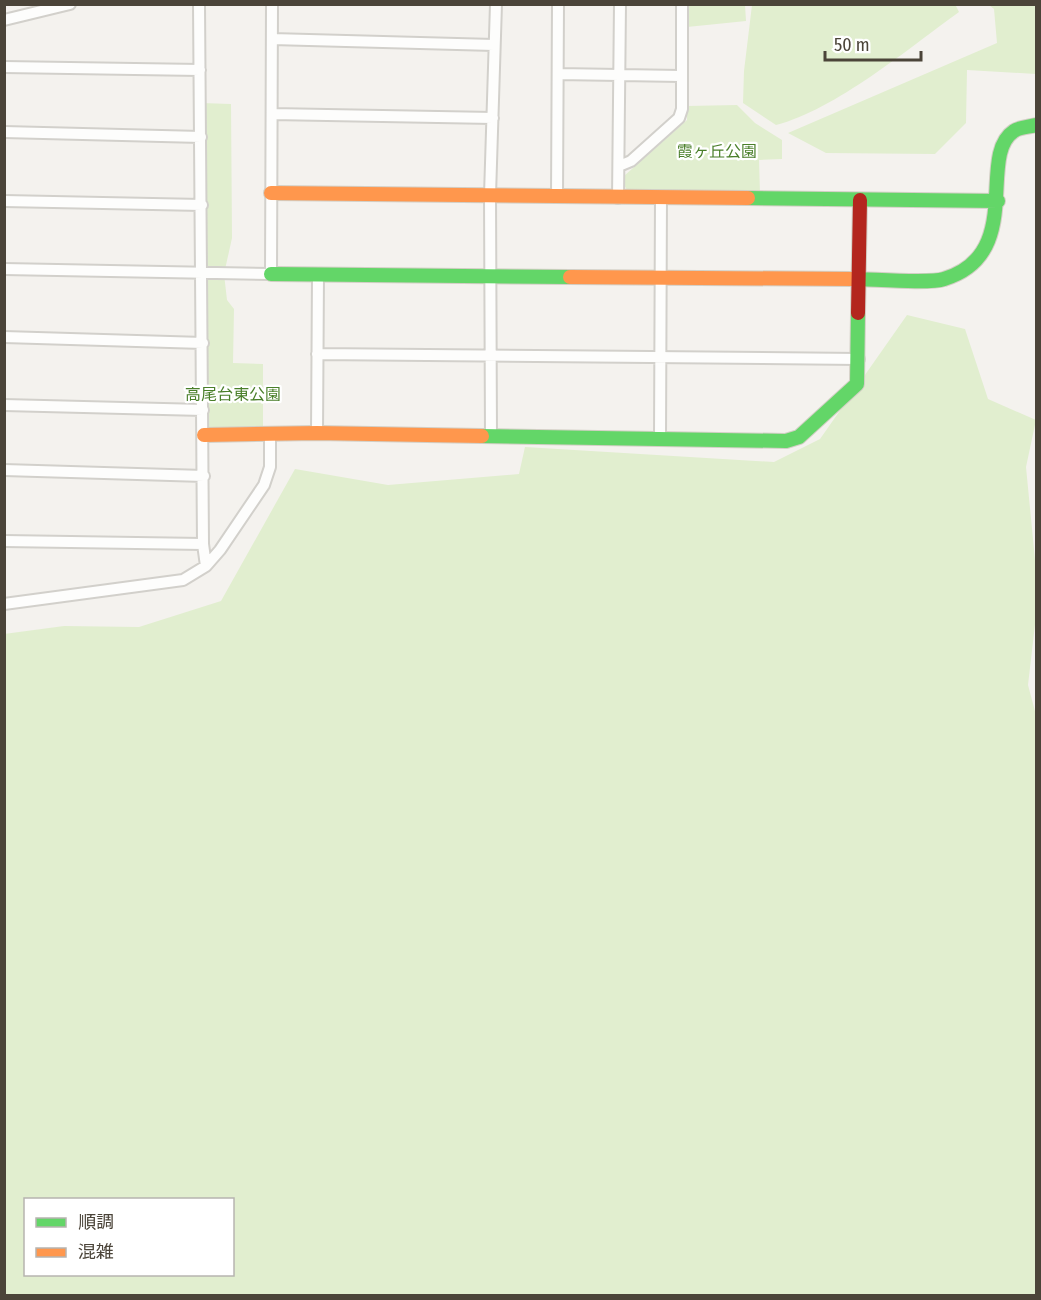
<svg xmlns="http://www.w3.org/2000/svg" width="1041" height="1300" font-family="'Fira Sans Condensed','Noto Sans JP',sans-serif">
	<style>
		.green { fill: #e1eecf; fill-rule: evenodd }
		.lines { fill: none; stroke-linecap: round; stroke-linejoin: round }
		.street-casing { stroke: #d2d0cb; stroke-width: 14 }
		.fast-casing { stroke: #d3cfc5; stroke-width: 16 }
		.slow-casing { stroke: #d3cfc5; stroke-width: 16 }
		.jam-casing { stroke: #d3cfc5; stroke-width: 16 }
		.street { stroke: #fdfdfc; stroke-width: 10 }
		.fast { stroke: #63d668; stroke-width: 14 }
		.slow { stroke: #ff974d; stroke-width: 14 }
		.jam { stroke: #b3261e; stroke-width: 14 }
		.labels { text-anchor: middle; stroke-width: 4.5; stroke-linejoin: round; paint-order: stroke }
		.park-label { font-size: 16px; fill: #4a7f2a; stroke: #fff }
	</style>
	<rect width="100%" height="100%" fill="#f4f2ee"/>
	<path class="green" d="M 955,4 L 959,12 C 909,48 835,110 776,125 L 743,103 L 744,71 L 752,5 Z
		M 688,5 L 745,5 L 746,21 L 687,27 Z
		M 989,5 L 1036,5 L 1036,74 L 967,70 L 966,123 L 935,154 L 826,153 L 788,133 L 997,43 L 994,9 Z
		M 201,103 L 231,104 L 232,238 L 224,274 L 227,300 L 234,309 L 233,363 L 263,364 L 263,435 L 204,435 Z
		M 737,105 L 755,123 L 782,140 L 782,159 L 759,160 L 760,194 L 629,193 L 624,185 L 624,176 L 687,120 L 687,106 Z
		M 907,315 L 965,329 L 988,399 L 1036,420 L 1026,467 L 1036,570 L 1036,616 L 1028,685 L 1036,715 L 1036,1295 L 5,1295 L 4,634 L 64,626 L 139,627 L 221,601 L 295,469 L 388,485 L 519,474 L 525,447 L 774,462 L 820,439 ZM 26,1200 L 232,1200 L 232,1274 L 26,1274 Z"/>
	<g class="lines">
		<g class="street-casing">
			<path id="street" d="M 199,4 L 203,544 L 206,566
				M 4,20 L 70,4
				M 272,39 L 494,45
				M 4,67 L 200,70
				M 558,74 L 681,76
				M 272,114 L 493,118
				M 4,132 L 201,137
				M 619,166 L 631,161 L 679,118 L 682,109 L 682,4
				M 557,197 L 558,4
				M 618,198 L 620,4
				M 4,201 L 202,205
				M 4,269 L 271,274 L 272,4
				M 4,337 L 203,343
				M 317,354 L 859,359
				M 4,405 L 203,410
				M 317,433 L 318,275
				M 491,436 L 490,195 L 496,4
				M 660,438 L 661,197
				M 4,470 L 204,476
				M 4,541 L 203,544
				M 4,604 L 183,580 L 206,566 L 220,550 L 264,485 L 270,467 L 270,435"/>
		</g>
		<g class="fast-casing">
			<path id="fast" d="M 748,198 L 998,201
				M 271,274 L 570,277
				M 852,279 C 871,279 929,284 944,279 C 1026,254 976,156 1014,131 C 1019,127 1030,127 1036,125
				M 482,436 L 786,441 L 799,437 L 857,384 L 858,313"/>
		</g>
		<g class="slow-casing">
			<path id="slow" d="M 271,193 L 748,198
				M 570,277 L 852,279
				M 204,435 L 317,433 L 482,436"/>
		</g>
		<g class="jam-casing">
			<path id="jam" d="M 858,313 L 860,200"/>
		</g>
		<use href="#street" class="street"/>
		<use href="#fast" class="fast"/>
		<use href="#slow" class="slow"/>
		<use href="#jam" class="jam"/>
	</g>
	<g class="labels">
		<g class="park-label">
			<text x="717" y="157">霞ヶ丘公園</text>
			<text x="233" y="400">高尾台東公園</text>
		</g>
	</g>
	<rect width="1041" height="1300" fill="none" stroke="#4b4439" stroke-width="12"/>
	<rect x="24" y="1198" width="210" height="78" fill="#ffffff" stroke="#b7b4b0" stroke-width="1.5"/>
	<rect x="36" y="1218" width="30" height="9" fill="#63d668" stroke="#b7b4b0" stroke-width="1.5"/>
	<text x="78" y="1228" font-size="18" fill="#4b4439">順調</text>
	<rect x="36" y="1248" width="30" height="9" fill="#ff974d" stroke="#b7b4b0" stroke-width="1.5"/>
	<text x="78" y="1258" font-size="18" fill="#4b4439">混雑</text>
	<path d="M825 51v9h96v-9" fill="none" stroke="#4b4439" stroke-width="3"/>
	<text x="834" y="51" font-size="18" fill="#4b4439" stroke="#ffffff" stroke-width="4.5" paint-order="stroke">50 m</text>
</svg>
